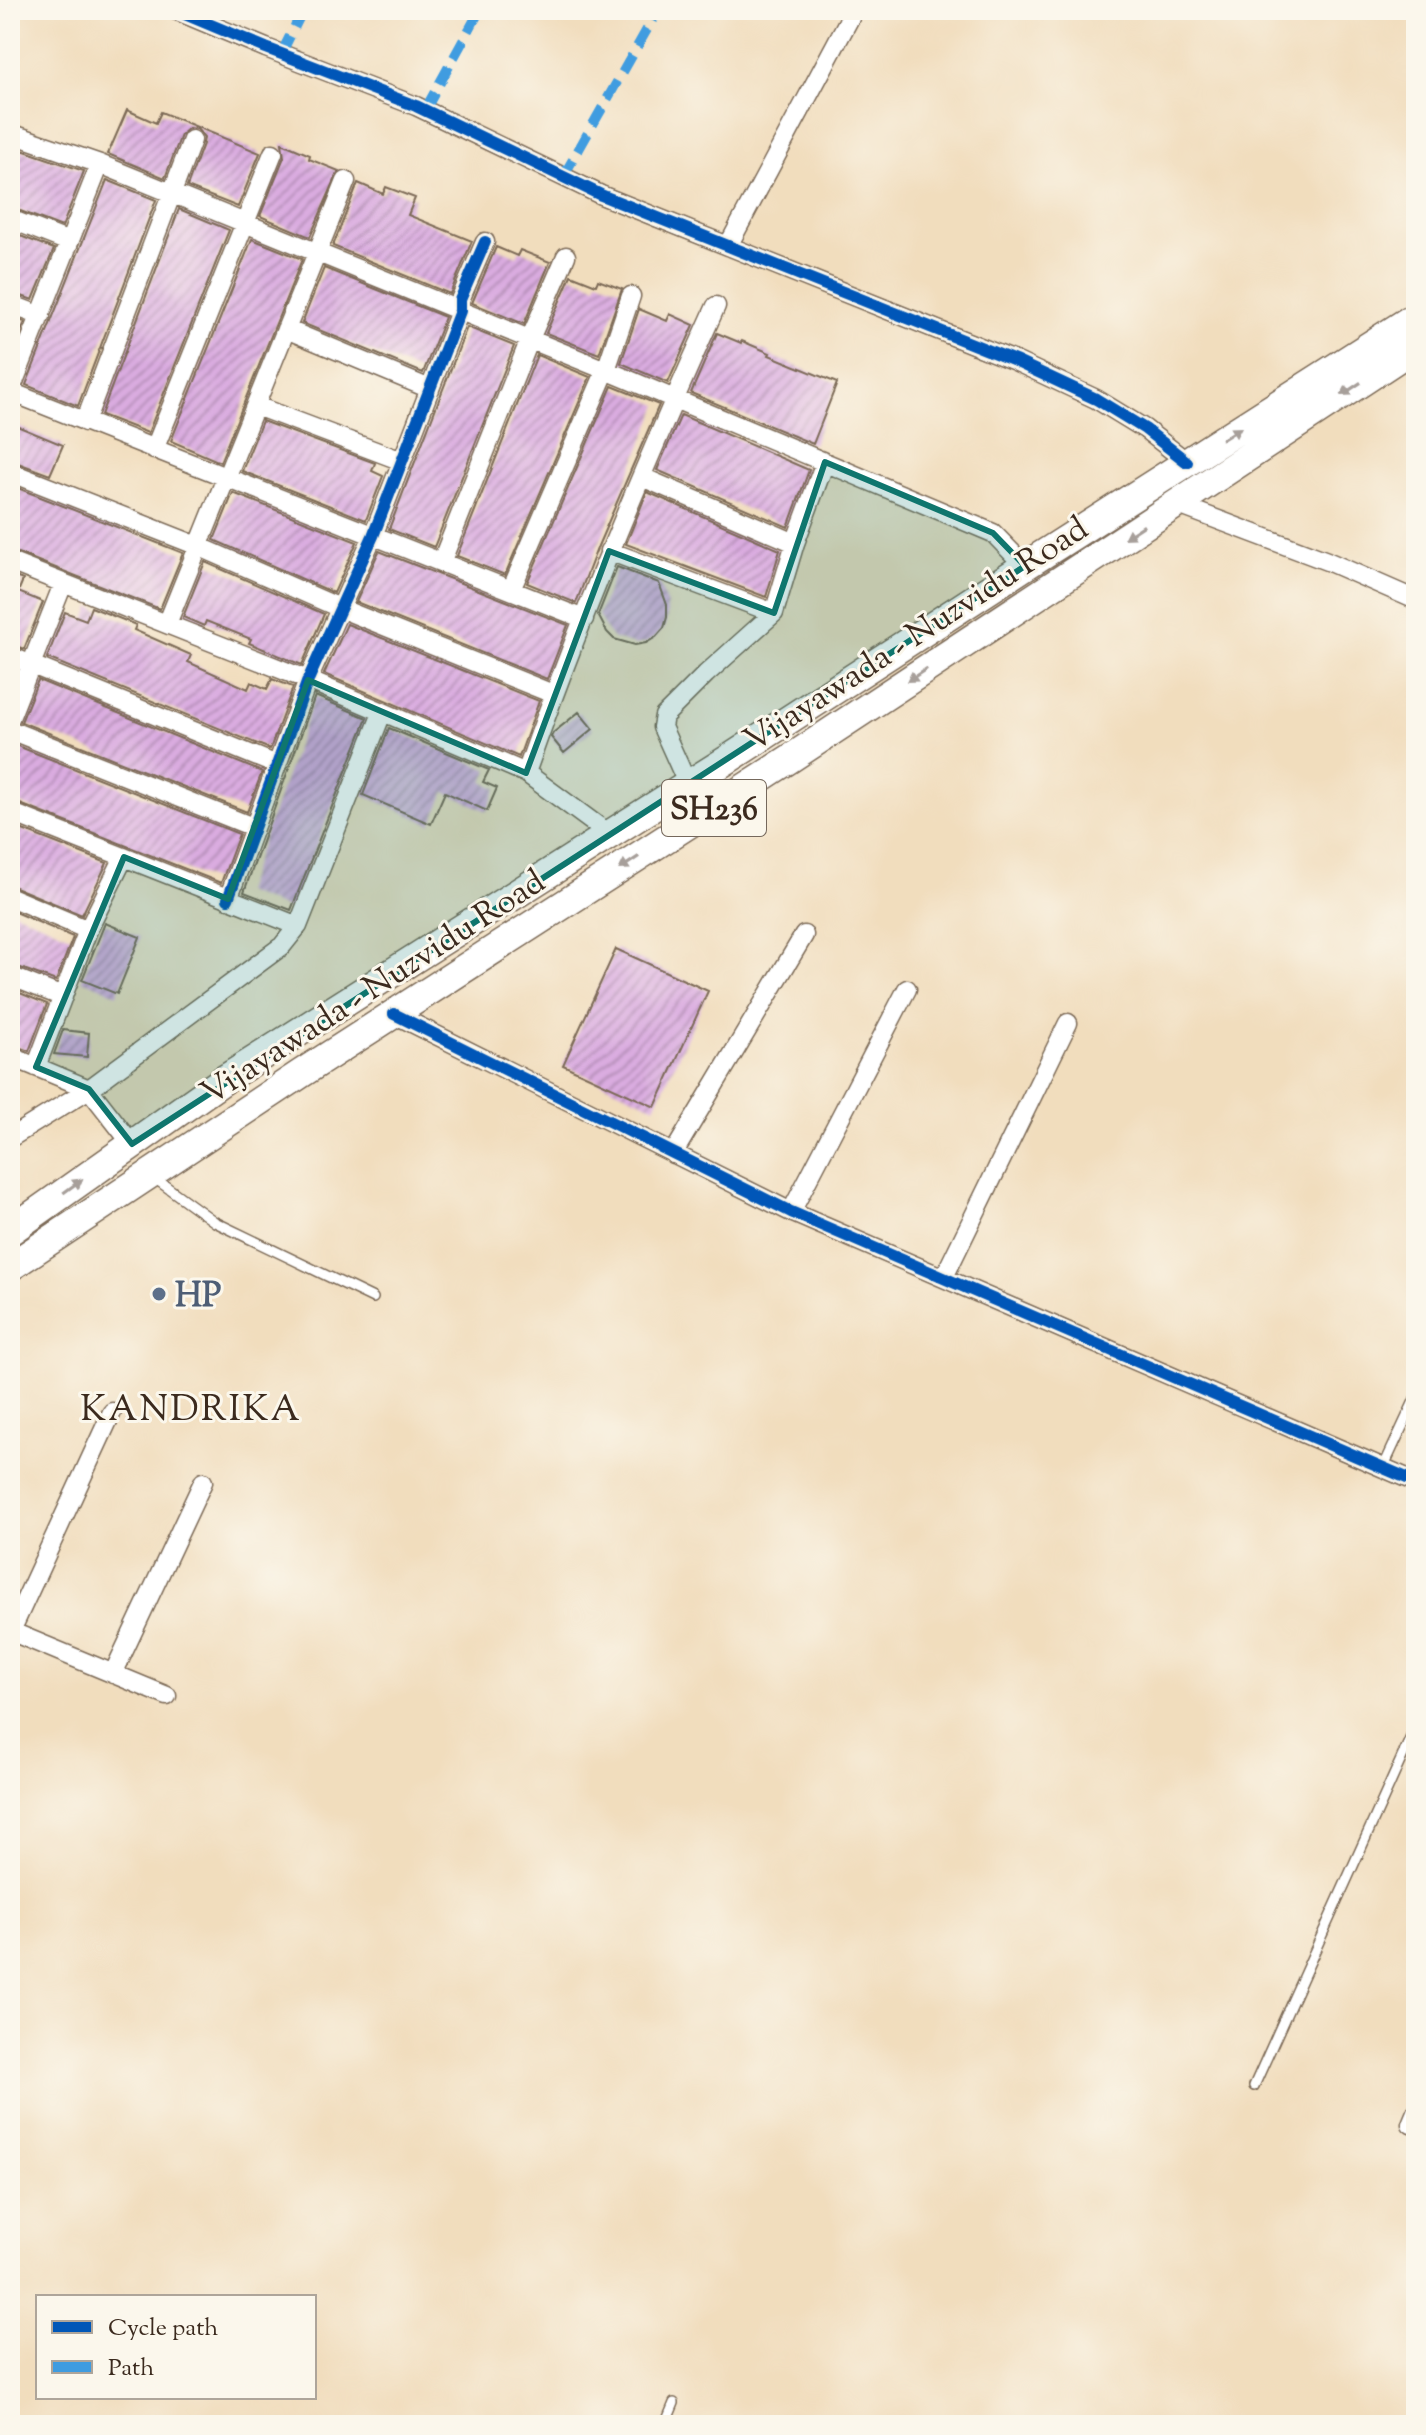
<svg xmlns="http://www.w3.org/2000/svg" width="1426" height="2435" font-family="'Sorts Mill Goudy',serif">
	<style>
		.building { fill: url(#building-hatch) }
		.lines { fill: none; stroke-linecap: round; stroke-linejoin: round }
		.service-casing { stroke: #7b6956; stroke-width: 12 }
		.minor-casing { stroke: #7b6956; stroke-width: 21 }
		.primary-casing { stroke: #7b6956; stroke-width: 31 }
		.service { stroke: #fff; stroke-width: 9 }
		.minor { stroke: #fff; stroke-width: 18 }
		.primary { stroke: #fff; stroke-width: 28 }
		.quiet { stroke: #3f9ce0; stroke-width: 10; stroke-dasharray: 20 10; stroke-linecap: butt }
		.cycleway-casing { stroke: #fbf7ec; stroke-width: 17 }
		.cycleway { stroke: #0057b8; stroke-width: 12 }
		.oneway { fill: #a79f9a }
		.marked { fill: #0f766e; fill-opacity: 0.2; stroke: #0f766e; stroke-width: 6; stroke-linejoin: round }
		.service-dot { fill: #5c6f8a; stroke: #fbf7ec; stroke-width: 3 }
		.labels { text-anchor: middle; stroke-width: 6; stroke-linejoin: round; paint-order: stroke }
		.shield { fill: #fbf7ec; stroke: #75685c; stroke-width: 2 }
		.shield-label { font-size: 32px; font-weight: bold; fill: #3b2a1e }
		.street-label { font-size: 34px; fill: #3b2a1e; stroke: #fbf7ec }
		.service-label { font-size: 34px; font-weight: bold; fill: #4e5e75; stroke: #fbf7ec; text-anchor: start }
		.neighbourhood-label { font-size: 36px; letter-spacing: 2px; fill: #3b2a1e; stroke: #fbf7ec }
	</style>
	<defs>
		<pattern id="building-hatch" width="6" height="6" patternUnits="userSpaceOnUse" patternTransform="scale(2)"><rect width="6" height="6" fill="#daace0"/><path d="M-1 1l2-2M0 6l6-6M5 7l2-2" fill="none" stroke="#b28cb5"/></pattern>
	</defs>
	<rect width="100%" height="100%" fill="#fbf7ec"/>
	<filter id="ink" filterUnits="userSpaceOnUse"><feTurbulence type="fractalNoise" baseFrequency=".0125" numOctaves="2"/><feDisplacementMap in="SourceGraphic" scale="16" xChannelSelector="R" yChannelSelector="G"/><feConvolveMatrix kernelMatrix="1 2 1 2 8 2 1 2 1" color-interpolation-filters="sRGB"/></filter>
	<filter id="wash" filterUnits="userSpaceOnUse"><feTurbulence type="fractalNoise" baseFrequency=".006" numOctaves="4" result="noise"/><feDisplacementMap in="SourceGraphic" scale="32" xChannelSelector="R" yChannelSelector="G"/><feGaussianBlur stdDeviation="1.8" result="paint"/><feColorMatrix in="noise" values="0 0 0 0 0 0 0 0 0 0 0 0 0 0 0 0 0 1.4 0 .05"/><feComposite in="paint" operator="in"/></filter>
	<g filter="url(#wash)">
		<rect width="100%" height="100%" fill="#f1ddbd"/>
		<g id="blocks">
			<path class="building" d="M 127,110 L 156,123 L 161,112 L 260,153 L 238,207 L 187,187 L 203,144 L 204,137 L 197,129 L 189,128 L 181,135 L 165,178 L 108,154 Z
				M 282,143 L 310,155 L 309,159 L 339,171 L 310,237 L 260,216 L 284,157 Z
				M 10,146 L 84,171 L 62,227 L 10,207 Z
				M 107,180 L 156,200 L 78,406 L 26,385 Z
				M 358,183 L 383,194 L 386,187 L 415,198 L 408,215 L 472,241 L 450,294 L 333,246 Z
				M 179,209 L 229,230 L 148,433 L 101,415 Z
				M 10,232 L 54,249 L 33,300 L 10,292 Z
				M 252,239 L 302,259 L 220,462 L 171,441 Z
				M 496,247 L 517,256 L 520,250 L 550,262 L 524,324 L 472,303 Z
				M 324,268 L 445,317 L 423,373 L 302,323 Z
				M 571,275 L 596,285 L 598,280 L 622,289 L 599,354 L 546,333 Z
				M 639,309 L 667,321 L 670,314 L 694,325 L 668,383 L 621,363 Z
				M 10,317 L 25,322 L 10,359 Z
				M 467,327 L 514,346 L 434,547 L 389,529 Z
				M 717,333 L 741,343 L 742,341 L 770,353 L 769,355 L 837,383 L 813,444 L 691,393 Z
				M 537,355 L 590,377 L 505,575 L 457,556 Z
				M 612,386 L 659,405 L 598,546 L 576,603 L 527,583 Z
				M 681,415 L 809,470 L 788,527 L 657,470 Z
				M 262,421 L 375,463 L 372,471 L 383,476 L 366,520 L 242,471 Z
				M 17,426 L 63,445 L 50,475 L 10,460 L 10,443 Z
				M 10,485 L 183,553 L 160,609 L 10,550 Z
				M 647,492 L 780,550 L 766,597 L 626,544 Z
				M 233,493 L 357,542 L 334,593 L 214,540 Z
				M 379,551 L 568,625 L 547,679 L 356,602 Z
				M 205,562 L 324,614 L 302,665 L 249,643 L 251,639 L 206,621 L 204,626 L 183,617 Z
				M 617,567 L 659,583 L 667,605 L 667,617 L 664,628 L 656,637 L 646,643 L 635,645 L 614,639 L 607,632 L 598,615 Z
				M 10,575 L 23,580 L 18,592 L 43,602 L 24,649 L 10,644 Z
				M 91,607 L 136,625 L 134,630 L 191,655 L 188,662 L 248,689 L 251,682 L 267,689 L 272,679 L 293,687 L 270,749 L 47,658 L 65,612 L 86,620 Z
				M 347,624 L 539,701 L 519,757 L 324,674 Z
				M 38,680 L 262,772 L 247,812 L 21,722 Z
				M 315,696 L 367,718 L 291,910 L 244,892 Z
				M 579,712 L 593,729 L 564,753 L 551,737 L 553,733 Z
				M 389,728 L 489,770 L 483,782 L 497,788 L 487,811 L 445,792 L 431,824 L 363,795 Z
				M 10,743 L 239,834 L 221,883 L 10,800 Z
				M 10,825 L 107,863 L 82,915 L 10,885 Z
				M 10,910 L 73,937 L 56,981 L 10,964 Z
				M 105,923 L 140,937 L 117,994 L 82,980 Z
				M 616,949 L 708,991 L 655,1107 L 563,1065 Z
				M 10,989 L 47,1004 L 29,1051 L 10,1044 Z
				M 63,1030 L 89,1033 L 87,1057 L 54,1054 Z"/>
		</g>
	</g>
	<g filter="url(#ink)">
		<use href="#blocks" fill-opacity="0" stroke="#7b6956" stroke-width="2"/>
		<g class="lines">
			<g class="service-casing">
				<path id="service" d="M 153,1177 L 215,1222 L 373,1298
					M 1383,1468 L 1416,1397
					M 1254,2086 L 1416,1726
					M 665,2425 L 674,2403"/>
			</g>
			<g class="minor-casing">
				<path id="minor" d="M 175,10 L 266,48 L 416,106 L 601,195 L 1015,361 L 1096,399 L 1145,429 L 1187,462
					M 10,133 L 100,164 L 620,376 L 993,533 L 1025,566
					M 10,219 L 69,242
					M 728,246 L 854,10
					M 10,304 L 41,316
					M 286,329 L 430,389
					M 10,392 L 100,164
					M 10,396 L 11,392 L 584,619
					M 256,406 L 402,461
					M 85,422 L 192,140
					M 154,450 L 273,153
					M 10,472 L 198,546 L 342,609 L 553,694
					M 642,477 L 795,543
					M 1176,504 L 1327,561 L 1416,600
					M 609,551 L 774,613
					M 10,562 L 308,680 L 526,773 L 610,835
					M 441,563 L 530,339 L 566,256
					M 511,590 L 606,370 L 631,296
					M 167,624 L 346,181
					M 10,656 L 277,765
					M 10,718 L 63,584
					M 10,730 L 253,827
					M 526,773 C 581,614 647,459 716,306
					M 688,785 L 662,727 L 664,716 L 706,674 L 774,613 L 795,543 L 825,462
					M 10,812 L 298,926
					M 10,897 L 88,930
					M 228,899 L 308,680 L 373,536 L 460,311 L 460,300 L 485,242
					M 10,976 L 63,997
					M 394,1014 L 791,1212 L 1416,1482
					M 10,1056 L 89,1089 L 132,1144
					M 36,1067 L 88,930 L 124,857
					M 10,1138 L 89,1089 L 282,946 L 298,926 L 382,713
					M 673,1154 L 804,935
					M 791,1212 L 907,989
					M 944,1277 L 1068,1023
					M 10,1631 L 167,1696
					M 11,1631 L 112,1412
					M 113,1674 L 203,1482
					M 1411,2124 L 1416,2112"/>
			</g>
			<g class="primary-casing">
				<path id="primary" d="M 10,1231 L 225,1079 L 730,758 L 1025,566 L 1416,316
					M 10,1267 L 302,1073 L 791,758 L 1416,346"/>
			</g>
			<use href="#service" class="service"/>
			<use href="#minor" class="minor"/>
			<use href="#primary" class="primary"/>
			<path class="quiet" d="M 281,54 L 303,10
				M 425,110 L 480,10
				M 563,177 L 658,10"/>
			<g class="cycleway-casing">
				<path id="cycleway" d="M 175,10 L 266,48 L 416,106 L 601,195 L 1015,361 L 1096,399 L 1145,429 L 1187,462
					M 228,899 L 308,680 L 373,536 L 460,311 L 460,300 L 485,242
					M 394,1014 L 791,1212 L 1416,1482"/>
			</g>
			<use href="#cycleway" class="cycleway"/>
		</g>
		<defs><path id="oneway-solid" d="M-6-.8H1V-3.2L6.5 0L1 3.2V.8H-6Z" transform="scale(2)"/></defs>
		<g class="oneway">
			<use href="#oneway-solid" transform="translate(1351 389) rotate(147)"/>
			<use href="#oneway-solid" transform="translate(1231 434) rotate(-32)"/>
			<use href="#oneway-solid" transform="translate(1134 532) rotate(147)"/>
			<use href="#oneway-solid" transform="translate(917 675) rotate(147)"/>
			<use href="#oneway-solid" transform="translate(629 863) rotate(147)"/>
			<use href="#oneway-solid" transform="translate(73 1186) rotate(-36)"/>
		</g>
	</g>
	<path class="marked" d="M 825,462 L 993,533 L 1025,566 L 132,1144 L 89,1089 L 36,1067 L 124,857 L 228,899 L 308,680 L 526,773 L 609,551 L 774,613 Z"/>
	<circle class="service-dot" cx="159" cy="1294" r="8"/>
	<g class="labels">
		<rect class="shield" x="662" y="780" width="104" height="56" rx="6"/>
		<g class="shield-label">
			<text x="714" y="819">SH236</text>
		</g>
		<g class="street-label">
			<text transform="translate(915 633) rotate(-33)" y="12">Vijayawada - Nuzvidu Road</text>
			<text transform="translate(372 986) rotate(-33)" y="12">Vijayawada - Nuzvidu Road</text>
		</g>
		<g class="service-label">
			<text x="175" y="1306">HP</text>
		</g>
		<g class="neighbourhood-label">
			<text x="191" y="1420">KANDRIKA</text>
		</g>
	</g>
	<rect width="1426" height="2435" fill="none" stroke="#fbf7ec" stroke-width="40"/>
	<rect x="36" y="2295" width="280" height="104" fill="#fbf7ec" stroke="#aea59a" stroke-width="2"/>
	<rect x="52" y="2321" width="40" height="12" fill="#0057b8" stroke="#aea59a" stroke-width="2"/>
	<text x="108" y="2335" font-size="24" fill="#3b2a1e">Cycle path</text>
	<rect x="52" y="2361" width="40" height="12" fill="#3f9ce0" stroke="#aea59a" stroke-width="2"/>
	<text x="108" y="2375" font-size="24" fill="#3b2a1e">Path</text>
</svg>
